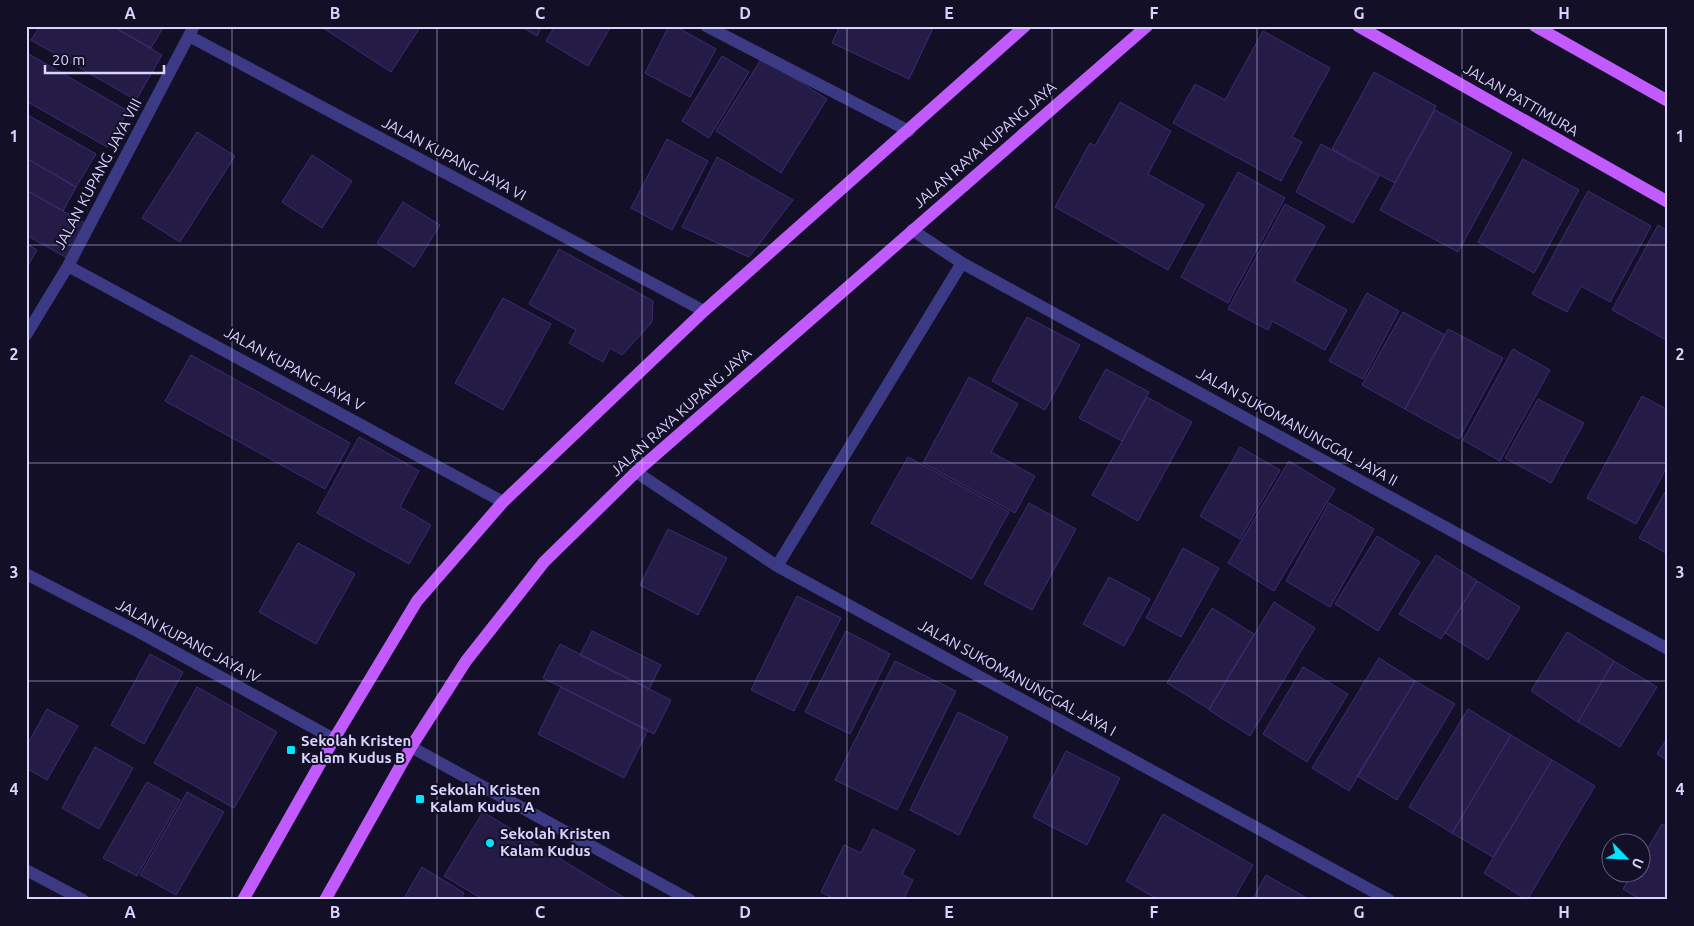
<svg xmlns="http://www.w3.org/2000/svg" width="1694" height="926" font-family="Ubuntu,sans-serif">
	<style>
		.building { fill: #241b47; stroke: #3b2d73 }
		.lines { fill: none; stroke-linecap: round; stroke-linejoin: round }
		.minor { stroke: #3d3a85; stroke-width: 12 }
		.major { stroke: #c25bff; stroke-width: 12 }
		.grid { fill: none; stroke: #d9d4ff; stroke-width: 1; stroke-opacity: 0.55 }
		.poi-dot { fill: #00e5ff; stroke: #130f26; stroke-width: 2 }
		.labels { text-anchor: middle; stroke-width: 4; stroke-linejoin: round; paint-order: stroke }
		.street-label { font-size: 15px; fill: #d9d4ff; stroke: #130f26 }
		.poi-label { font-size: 15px; font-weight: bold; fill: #d9d4ff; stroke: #130f26; text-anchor: start }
		.neatline { fill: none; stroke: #d9d4ff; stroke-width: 2 }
		.grid-label { font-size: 16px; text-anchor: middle; font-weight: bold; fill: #d9d4ff }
	</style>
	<rect width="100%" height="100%" fill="#130f26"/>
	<path class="building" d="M 40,26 L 112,26 L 162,55 L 136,100 L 31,40 Z
		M 112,26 L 164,26 L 151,48 Z
		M 320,26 L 421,26 L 391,72 Z
		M 520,26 L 542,26 L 537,36 Z
		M 555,26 L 611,26 L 588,66 L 546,41 Z
		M 669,26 L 675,26 L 716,49 L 690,97 L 645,73 Z
		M 840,26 L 934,26 L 909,79 L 832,43 Z
		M 1263,31 L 1330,68 L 1292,137 L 1302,142 L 1281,181 L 1173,123 L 1195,84 L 1225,100 Z
		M 27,53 L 128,111 L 107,147 L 26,101 Z
		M 722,56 L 749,72 L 709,138 L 682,121 Z
		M 762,58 L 827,99 L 781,173 L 716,131 Z
		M 1374,72 L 1436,106 L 1395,183 L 1332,149 Z
		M 1120,102 L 1171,131 L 1148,174 L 1204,205 L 1168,270 L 1055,207 L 1090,143 L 1095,146 Z
		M 1435,110 L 1512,153 L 1458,252 L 1380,210 Z
		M 26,114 L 96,154 L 76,187 L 26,158 Z
		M 197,132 L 235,156 L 180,242 L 142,218 Z
		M 667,139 L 708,161 L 672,230 L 631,208 Z
		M 1321,144 L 1379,176 L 1353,223 L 1296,192 Z
		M 312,155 L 352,181 L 322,228 L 282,202 Z
		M 717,157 L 793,200 L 749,257 L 682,227 Z
		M 26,158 L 76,187 L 63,211 L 26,190 Z
		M 1523,159 L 1579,190 L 1534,273 L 1478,242 Z
		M 1238,172 L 1285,198 L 1228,303 L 1181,277 Z
		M 26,190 L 86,224 L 67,258 L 26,235 Z
		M 1588,191 L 1651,226 L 1610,302 L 1581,286 L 1567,312 L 1532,294 Z
		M 403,202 L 440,225 L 414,267 L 377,243 Z
		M 1285,204 L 1325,226 L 1294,281 L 1347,310 L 1325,350 L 1272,321 L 1268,330 L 1228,309 Z
		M 1658,225 L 1668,231 L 1668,341 L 1612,310 Z
		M 26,243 L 37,250 L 26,269 Z
		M 559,249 L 653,301 L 652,322 L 622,355 L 610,348 L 603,362 L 569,343 L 576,330 L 529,304 Z
		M 1367,293 L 1399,311 L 1363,379 L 1329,361 Z
		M 503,298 L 551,324 L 503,410 L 455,383 Z
		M 1403,312 L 1445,335 L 1405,409 L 1362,385 Z
		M 1027,317 L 1080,345 L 1045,410 L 992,381 Z
		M 1448,329 L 1503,358 L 1459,439 L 1405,409 Z
		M 1513,349 L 1550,370 L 1500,461 L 1463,440 Z
		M 191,355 L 350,443 L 325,489 L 165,401 Z
		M 1106,369 L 1149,392 L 1122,441 L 1079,418 Z
		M 969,377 L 1018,404 L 991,452 L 1035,476 L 1015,513 L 923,463 Z
		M 1642,396 L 1668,410 L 1668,465 L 1636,524 L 1587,498 Z
		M 1147,397 L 1192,422 L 1138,521 L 1092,495 Z
		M 1538,399 L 1584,423 L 1551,483 L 1505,458 Z
		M 359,437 L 419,471 L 400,507 L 431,525 L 409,564 L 317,513 Z
		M 1240,447 L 1280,470 L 1240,539 L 1200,516 Z
		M 908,457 L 1009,512 L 972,579 L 871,523 Z
		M 1289,461 L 1335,489 L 1274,591 L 1228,563 Z
		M 1668,487 L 1668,554 L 1639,538 Z
		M 1029,503 L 1076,529 L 1032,610 L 984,584 Z
		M 1329,503 L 1374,529 L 1330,607 L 1286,581 Z
		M 668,529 L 727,558 L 698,615 L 640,585 Z
		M 1377,536 L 1420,562 L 1378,631 L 1335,604 Z
		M 298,543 L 355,574 L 316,644 L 259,612 Z
		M 1183,548 L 1219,568 L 1181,637 L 1146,618 Z
		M 1436,555 L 1477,581 L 1441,639 L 1399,614 Z
		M 1109,577 L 1150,599 L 1124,646 L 1083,624 Z
		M 1477,581 L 1520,607 L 1488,660 L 1445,633 Z
		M 797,596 L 841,618 L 794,711 L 751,690 Z
		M 1274,602 L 1315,628 L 1250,736 L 1209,710 Z
		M 1212,608 L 1254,634 L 1209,709 L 1167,683 Z
		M 592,631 L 661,665 L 649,689 L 580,655 Z
		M 846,631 L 890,654 L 850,734 L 805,712 Z
		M 1567,632 L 1614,661 L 1578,722 L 1531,691 Z
		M 560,644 L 671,700 L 654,734 L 543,678 Z
		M 150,654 L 183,672 L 144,744 L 111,725 Z
		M 1379,658 L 1415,681 L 1349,791 L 1312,768 Z
		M 895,661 L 956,691 L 897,810 L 835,780 Z
		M 1614,661 L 1657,687 L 1620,747 L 1578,722 Z
		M 1303,667 L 1348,694 L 1307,762 L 1263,734 Z
		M 1415,681 L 1455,704 L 1397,800 L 1357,776 Z
		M 197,687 L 277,732 L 234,808 L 154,763 Z
		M 561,687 L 648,730 L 624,778 L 538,734 Z
		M 47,709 L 78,726 L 47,780 L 26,768 L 26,747 Z
		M 1468,709 L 1511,735 L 1452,833 L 1409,807 Z
		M 958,712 L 1008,737 L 959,835 L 910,810 Z
		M 1511,735 L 1552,760 L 1493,857 L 1452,833 Z
		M 1668,737 L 1668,761 L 1657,754 Z
		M 95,747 L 133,768 L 99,829 L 62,808 Z
		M 1066,751 L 1120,778 L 1087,845 L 1033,817 Z
		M 1552,760 L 1595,786 L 1527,900 L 1484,873 Z
		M 147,782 L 180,800 L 137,876 L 103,858 Z
		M 187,792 L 224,812 L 176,895 L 140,875 Z
		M 483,812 L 628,900 L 484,900 L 444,876 Z
		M 1163,814 L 1253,865 L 1233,900 L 1159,900 L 1126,881 Z
		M 1662,824 L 1668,828 L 1668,900 L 1641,900 L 1623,889 L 1632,874 L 1642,874 L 1642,858 Z
		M 873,829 L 915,850 L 902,874 L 913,880 L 903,900 L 836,900 L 821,892 L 844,845 L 861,853 Z
		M 422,867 L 464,893 L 460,900 L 403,900 Z
		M 1266,875 L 1310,900 L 1252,900 Z"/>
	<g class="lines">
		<path class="minor" d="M 706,26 L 909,131
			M 189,36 L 704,311
			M 912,230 L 962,263 L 1668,649
			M 68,266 L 503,502
			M 26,335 L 68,266 L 194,26
			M 636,472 L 777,566 L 1389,900
			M 777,566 L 962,263
			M 26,574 L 137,631 L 334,739
			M 411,747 L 690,900
			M 26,870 L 83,900"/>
		<path class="major" d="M 1358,26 L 1668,202
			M 1535,26 L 1668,101
			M 243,900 L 334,739 L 417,601 L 503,502 L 704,311 L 1025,26
			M 325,900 L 411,747 L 466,661 L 544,562 L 636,472 L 1147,26"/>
	</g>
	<path class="grid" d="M 232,26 L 232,900M 437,26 L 437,900M 642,26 L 642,900M 847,26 L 847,900M 1052,26 L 1052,900M 1257,26 L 1257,900M 1462,26 L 1462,900M 26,245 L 1668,245M 26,463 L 1668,463M 26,681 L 1668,681"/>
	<g class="poi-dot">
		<rect x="286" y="745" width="10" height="10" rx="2.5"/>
		<rect x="415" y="794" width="10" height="10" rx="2.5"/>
		<circle cx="490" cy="843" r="5"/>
	</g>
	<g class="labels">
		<g class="street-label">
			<text transform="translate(1521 100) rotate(30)" y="5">JALAN PATTIMURA</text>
			<text transform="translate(985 145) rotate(-41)" y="5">JALAN RAYA KUPANG JAYA</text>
			<text transform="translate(454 159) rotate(28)" y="5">JALAN KUPANG JAYA VI</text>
			<text transform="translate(98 174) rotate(-62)" y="5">JALAN KUPANG JAYA VIII</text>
			<text transform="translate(294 369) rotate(29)" y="5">JALAN KUPANG JAYA V</text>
			<text transform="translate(681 412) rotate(-42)" y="5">JALAN RAYA KUPANG JAYA</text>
			<text transform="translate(1297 427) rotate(29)" y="5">JALAN SUKOMANUNGGAL JAYA II</text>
			<text transform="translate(188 641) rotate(28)" y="5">JALAN KUPANG JAYA IV</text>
			<text transform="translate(1017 678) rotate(29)" y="5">JALAN SUKOMANUNGGAL JAYA I</text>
		</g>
		<g class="poi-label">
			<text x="301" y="746">Sekolah Kristen<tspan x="301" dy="17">Kalam Kudus B</tspan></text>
			<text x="430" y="795">Sekolah Kristen<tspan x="430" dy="17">Kalam Kudus A</tspan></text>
			<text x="500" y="839">Sekolah Kristen<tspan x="500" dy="17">Kalam Kudus</tspan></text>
		</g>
	</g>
	<rect width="1694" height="926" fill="none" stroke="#130f26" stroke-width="55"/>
	<g transform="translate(1626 858) rotate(114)"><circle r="24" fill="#130f26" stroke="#625e7d"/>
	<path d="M0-4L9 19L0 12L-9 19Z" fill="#00e5ff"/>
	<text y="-8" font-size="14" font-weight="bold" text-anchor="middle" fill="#d9d4ff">U</text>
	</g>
	<path d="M45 65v8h119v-8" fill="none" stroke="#d9d4ff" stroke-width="2.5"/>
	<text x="52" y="65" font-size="15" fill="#d9d4ff" stroke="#130f26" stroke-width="4" paint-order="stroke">20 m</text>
	<rect x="28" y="28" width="1638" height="870" class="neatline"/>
	<g class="grid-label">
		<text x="130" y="19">A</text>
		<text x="335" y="19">B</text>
		<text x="540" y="19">C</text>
		<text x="745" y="19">D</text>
		<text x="949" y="19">E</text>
		<text x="1154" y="19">F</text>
		<text x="1359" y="19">G</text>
		<text x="1564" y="19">H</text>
		<text x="14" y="142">1</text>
		<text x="1680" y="142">1</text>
		<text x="14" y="360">2</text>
		<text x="1680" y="360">2</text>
		<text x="14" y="578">3</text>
		<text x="1680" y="578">3</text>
		<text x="14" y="795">4</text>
		<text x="1680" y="795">4</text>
		<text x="130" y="918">A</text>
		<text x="335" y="918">B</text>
		<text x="540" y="918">C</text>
		<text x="745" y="918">D</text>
		<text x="949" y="918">E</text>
		<text x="1154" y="918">F</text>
		<text x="1359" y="918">G</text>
		<text x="1564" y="918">H</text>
	</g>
</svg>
